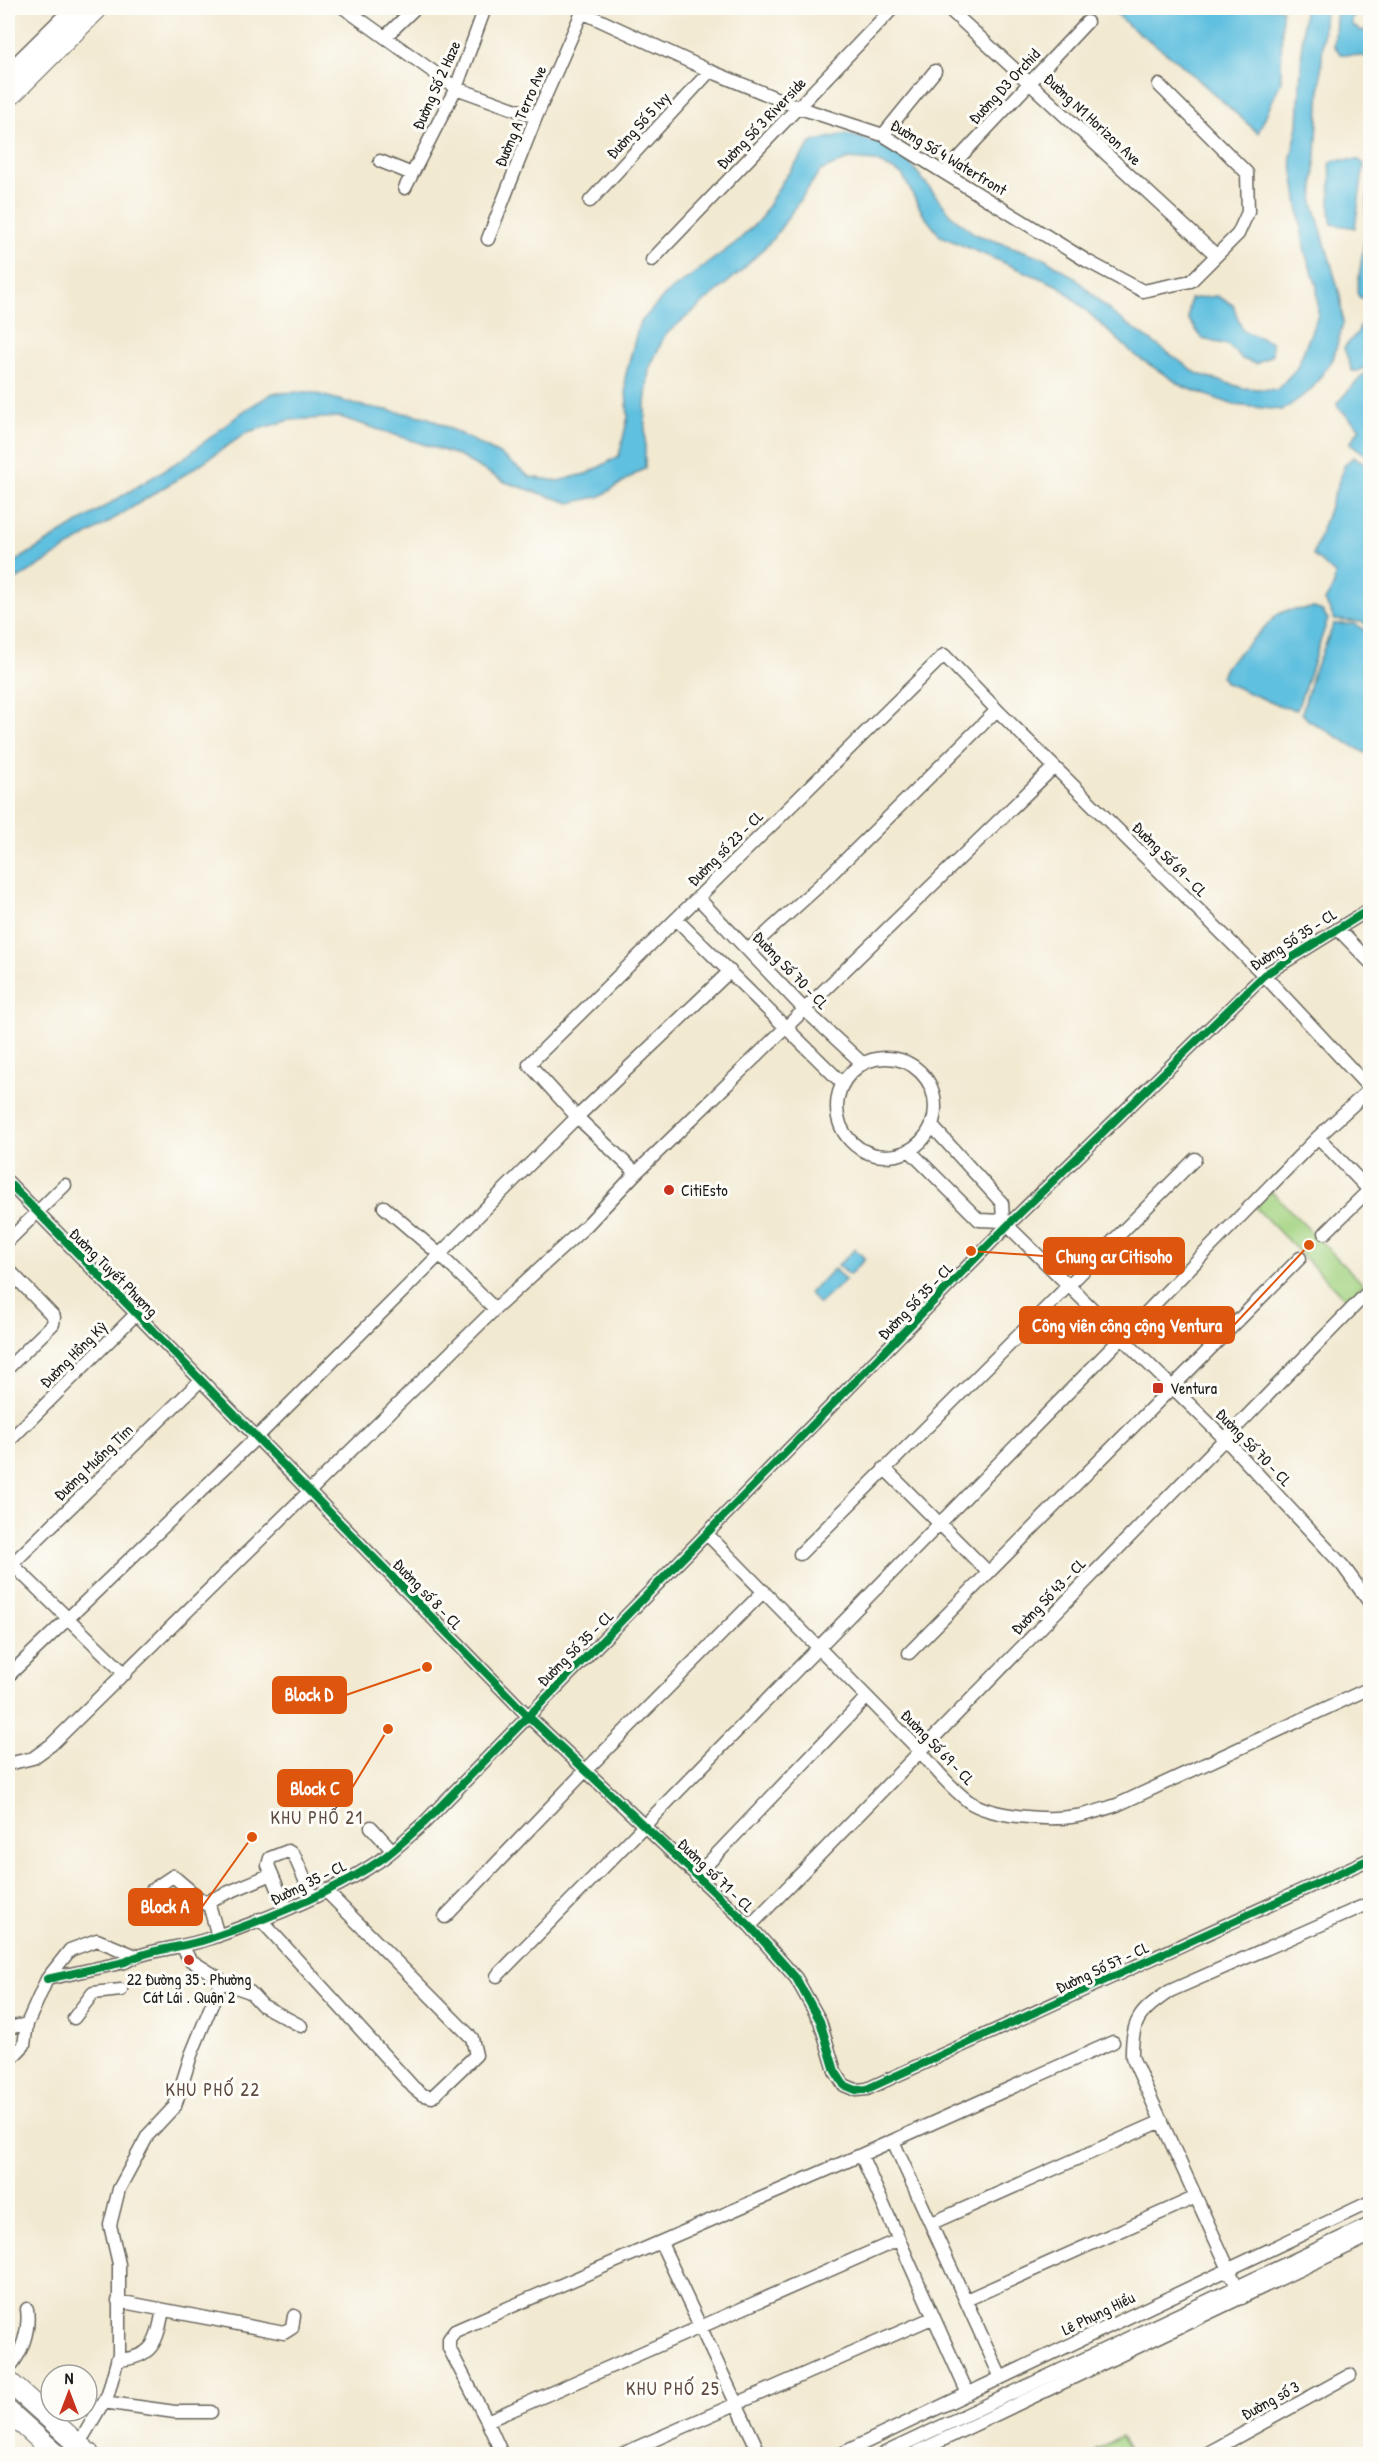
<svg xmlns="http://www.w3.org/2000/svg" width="1378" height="2462" font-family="'Patrick Hand',sans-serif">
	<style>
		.green { fill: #a3d381; stroke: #60784e; stroke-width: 1.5 }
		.water { fill: #60c0df; stroke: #3e6e7e; stroke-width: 1.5 }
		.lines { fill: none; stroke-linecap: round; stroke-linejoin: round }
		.minor-casing { stroke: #67645b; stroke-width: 15 }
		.primary-casing { stroke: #67645b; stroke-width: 22 }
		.trunk-casing { stroke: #67645b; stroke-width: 24 }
		.minor { stroke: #fff; stroke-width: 12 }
		.primary { stroke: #fff; stroke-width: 20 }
		.trunk { stroke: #fff; stroke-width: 21 }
		.cycleway-casing { stroke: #fdfcf7; stroke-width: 11 }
		.cycleway { stroke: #00873e; stroke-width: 8 }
		.poi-dot { fill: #c8321e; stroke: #fdfcf7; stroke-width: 2 }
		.labels { text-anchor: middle; stroke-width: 6; stroke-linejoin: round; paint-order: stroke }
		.street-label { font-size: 16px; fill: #1c1c1c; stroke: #fdfcf7 }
		.poi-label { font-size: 16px; fill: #1c1c1c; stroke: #fdfcf7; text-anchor: start }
		.neighbourhood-label { font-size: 18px; letter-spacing: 1.5px; fill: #5c4a40; stroke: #fdfcf7 }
		.leader { fill: none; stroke: #de560d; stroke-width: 2 }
		.callout-dot { fill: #de560d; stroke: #fdfcf7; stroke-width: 2 }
		.callout { fill: #de560d; stroke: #de560d; stroke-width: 2 }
		.callout-label { font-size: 18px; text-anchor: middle; font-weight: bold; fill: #fff }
	</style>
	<rect width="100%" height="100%" fill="#fdfcf7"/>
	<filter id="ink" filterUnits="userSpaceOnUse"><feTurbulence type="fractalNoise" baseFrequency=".0167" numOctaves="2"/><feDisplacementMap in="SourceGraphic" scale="12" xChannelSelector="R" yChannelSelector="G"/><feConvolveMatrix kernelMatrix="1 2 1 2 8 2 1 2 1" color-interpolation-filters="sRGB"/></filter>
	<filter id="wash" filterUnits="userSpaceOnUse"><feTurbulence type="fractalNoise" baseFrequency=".008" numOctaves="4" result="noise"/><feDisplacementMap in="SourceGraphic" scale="24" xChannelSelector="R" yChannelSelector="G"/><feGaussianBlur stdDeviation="1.35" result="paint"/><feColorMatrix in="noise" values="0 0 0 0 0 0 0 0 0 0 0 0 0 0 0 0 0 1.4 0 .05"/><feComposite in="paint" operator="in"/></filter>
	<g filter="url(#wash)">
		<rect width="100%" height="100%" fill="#f2e9d1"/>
		<path class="green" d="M 1271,1191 L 1363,1284 L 1348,1302 L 1255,1207 Z
			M 1121,2436 L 1131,2454 L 1098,2454 L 1095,2450 Z"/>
		<path class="water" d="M 1111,8 L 1282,8 L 1281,81 L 1258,133 L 1175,59 L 1129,26 Z
			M 1304,8 L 1325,8 L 1313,202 L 1340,295 L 1343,324 L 1333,359 L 1311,390 L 1283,410 L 1234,405 L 1184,387 L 1136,356 L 1059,286 L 940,236 L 923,214 L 902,174 L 875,161 L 848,159 L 820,171 L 773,239 L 740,272 L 665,335 L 649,369 L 645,404 L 645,468 L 601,496 L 570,503 L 505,482 L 457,455 L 340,417 L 290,420 L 248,432 L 187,473 L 8,585 L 8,566 L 184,458 L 245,410 L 273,393 L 310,392 L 357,405 L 427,417 L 501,455 L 530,477 L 558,481 L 589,473 L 619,456 L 628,417 L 625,378 L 639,324 L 665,295 L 738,241 L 761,218 L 782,182 L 812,142 L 846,134 L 883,144 L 905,157 L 952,216 L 975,234 L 1044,258 L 1075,278 L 1112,313 L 1198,374 L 1243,388 L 1277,390 L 1297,368 L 1318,315 L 1317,286 L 1305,252 L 1291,158 L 1298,126 Z
			M 1337,8 L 1352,8 L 1356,13 L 1352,17 L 1352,25 L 1361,31 L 1370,28 L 1370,57 L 1341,54 L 1334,46 Z
			M 1335,160 L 1359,160 L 1364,164 L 1355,228 L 1332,224 C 1327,206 1333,184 1330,164 Z
			M 1370,166 L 1370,301 L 1359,297 L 1357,292 L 1365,235 Z
			M 1217,296 L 1233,305 L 1242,330 L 1272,343 L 1272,355 L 1256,364 L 1242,359 L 1228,345 L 1203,339 L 1188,319 L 1190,299 Z
			M 1368,313 L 1370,313 L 1370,364 L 1358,371 L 1352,371 L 1344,348 L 1357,333 Z
			M 1365,373 L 1370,374 L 1370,458 L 1350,443 L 1360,428 L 1338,407 L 1337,403 Z
			M 1354,457 L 1370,466 L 1370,628 L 1362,622 L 1335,620 L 1325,601 L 1334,585 L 1335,574 L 1313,555 L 1345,464 Z
			M 1314,608 L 1322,611 L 1328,619 L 1297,710 L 1282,707 L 1226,683 L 1221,676 L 1226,666 L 1277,615 L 1285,611 Z
			M 1334,624 L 1355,624 L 1370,634 L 1370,750 L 1365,753 L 1308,720 L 1302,713 L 1312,676 Z
			M 855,1249 L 865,1259 L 849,1275 L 838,1265 Z
			M 834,1269 L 845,1280 L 819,1304 L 809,1293 Z"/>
	</g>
	<g filter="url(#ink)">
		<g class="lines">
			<g class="minor-casing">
				<path id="minor" d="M 344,8 L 456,88 L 536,117
					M 948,8 L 1216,255
					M 582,12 L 710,71 L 800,108 L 883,135 L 1087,261 L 1143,291 L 1191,281 L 1238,234 L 1248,212 L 1247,173 L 1159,85
					M 385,37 L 415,8
					M 883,135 L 935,71
					M 380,161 L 412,174
					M 945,173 L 1087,22
					M 405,188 L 456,88 L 485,8
					M 590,201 L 710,71
					M 488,239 L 536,117 L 584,8
					M 652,260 L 893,8
					M 698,898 L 804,1009 L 862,1063
					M 677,920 L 842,1083
					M 1338,929 L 1370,962
					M 748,950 L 820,885 L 997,710
					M837 1107a49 49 0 1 1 98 0a49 49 0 1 1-98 0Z
					M 932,1126 L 1002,1203 L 1003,1221 L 1225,1439 L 1343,1566 L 1370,1603
					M 1318,1137 L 1370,1191
					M 910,1151 L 979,1220 L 1003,1221
					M 636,1173 L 577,1117 L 529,1064 L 944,655 L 997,710 L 1264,975 L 1370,1089
					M 8,1182 L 527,1715 L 750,1926 L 796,1978 L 820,2021 L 835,2071 L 844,2085 L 856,2090 L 867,2089 L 1370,1859
					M 384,1207 L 439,1254 L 495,1309
					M 1325,1233 L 1369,1190
					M 8,1241 L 65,1185
					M 8,1269 L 54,1317 L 53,1324 L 8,1368
					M 8,1442 L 136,1314
					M 884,1468 L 988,1572
					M 708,1535 L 920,1751 C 935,1769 950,1787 968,1801 C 991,1817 1049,1821 1077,1816 C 1090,1814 1104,1809 1117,1805 L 1370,1688
					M 800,1554 L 1195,1159
					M 8,1560 L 125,1674
					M 8,1568 L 201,1380
					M 909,1653 L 1300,1258
					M 8,1676 L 257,1437 L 577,1117 L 730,971
					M 8,1764 L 33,1758 L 51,1745 L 495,1309 L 586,1226 L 636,1173 L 1054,767
					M 371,1827 L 392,1850
					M 696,1876 L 867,1697
					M 152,1890 L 173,1876 L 207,1905
					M 286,1908 L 268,1865 L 270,1858 L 288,1851 L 294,1855 L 312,1896
					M 445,1917 L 586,1770 L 764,1591
					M 260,1919 L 414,2088 L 423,2095 L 432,2097 L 476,2055 L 472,2038 L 325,1890
					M 750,1926 L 1370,1290
					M 218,1936 L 208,1901 L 272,1874
					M 497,1976 L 1318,1137 L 1370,1089
					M 47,1979 L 125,1962 C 148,1949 182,1948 208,1939 C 265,1920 332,1893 382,1859 C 397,1848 410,1835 424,1823 L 1007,1226 L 1264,975 L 1370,909
					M 221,1982 L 250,1992 L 262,2005 L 301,2026
					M 74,2018 L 93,1993 L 121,1990
					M 8,2028 L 27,2024
					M 8,2062 L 24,2045 L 27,2024 L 47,1979 L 70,1950 L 97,1940 L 136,1956
					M 893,2141 L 1001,2378
					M 861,2155 L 968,2394
					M 932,2223 L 1162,2121
					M 661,2243 L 760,2454
					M 1242,2298 L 1132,2057 C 1131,2020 1140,2011 1170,1991 L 1370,1903
					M 966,2300 L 1196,2197
					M 118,2301 L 284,2333 L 292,2328 L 294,2316
					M 117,2360 C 154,2358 157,2341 163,2310
					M 9,2368 C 22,2353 30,2330 27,2309
					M 103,2402 L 175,2412 L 211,2412
					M 487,2421 L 449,2348 L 449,2339 L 455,2331 L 861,2155 L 1113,2042
					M 84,2435 L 108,2394 L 119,2354 L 119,2264 L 110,2225 L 119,2189 L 148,2135 L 175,2106 L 191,2055 L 221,1982 L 219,1978 L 190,1960 L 183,1948
					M 502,2454 L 487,2421 L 898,2240
					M 622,2454 L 932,2318
					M 841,2454 L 1370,2202
					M 883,2454 L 1370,2224
					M 913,2454 L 1370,2236
					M 1206,2454 L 1350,2375"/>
			</g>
			<g class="primary-casing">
				<path id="primary" d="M 8,98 L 98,8
					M 8,2381 L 89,2454
					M 8,2411 L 56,2454"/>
			</g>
			<g class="trunk-casing">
				<path id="trunk" d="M 8,77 L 78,8"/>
			</g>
			<use href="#minor" class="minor"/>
			<use href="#primary" class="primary"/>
			<use href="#trunk" class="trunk"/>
			<g class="cycleway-casing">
				<path id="cycleway" d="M 8,1182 L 527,1715 L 750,1926 L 796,1978 L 820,2021 L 835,2071 L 844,2085 L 856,2090 L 867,2089 L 1370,1859
					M 47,1979 L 125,1962 C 148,1949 182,1948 208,1939 C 265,1920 332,1893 382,1859 C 397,1848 410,1835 424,1823 L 1007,1226 L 1264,975 L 1370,909"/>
			</g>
			<use href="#cycleway" class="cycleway"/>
		</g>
	</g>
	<g class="poi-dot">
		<circle cx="669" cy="1190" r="6"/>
		<rect x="1152" y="1382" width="12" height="12" rx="3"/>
		<circle cx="189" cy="1960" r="6"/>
	</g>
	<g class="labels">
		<g class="street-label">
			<text transform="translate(436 85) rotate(-66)" y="6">Đường Số 2 Haze</text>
			<text transform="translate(1004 86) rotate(-47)" y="6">Đường D3 Orchid</text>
			<text transform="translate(520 116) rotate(-67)" y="6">Đường A Terro Ave</text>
			<text transform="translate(1093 119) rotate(43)" y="6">Đường N1 Horizon Ave</text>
			<text transform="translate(761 123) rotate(-46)" y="6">Đường Số 3 Riverside</text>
			<text transform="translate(638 125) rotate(-47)" y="6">Đường Số 5 Ivy</text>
			<text transform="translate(949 157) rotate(31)" y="6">Đường Số 4 Waterfront</text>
			<text transform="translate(725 848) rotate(-45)" y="6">Đường số 23 - CL</text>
			<text transform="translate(1170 859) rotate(45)" y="6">Đường Số 69 - CL</text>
			<text transform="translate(1293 939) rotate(-33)" y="6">Đường Số 35 - CL</text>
			<text transform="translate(791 970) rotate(46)" y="6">Đường Số 70 - CL</text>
			<text transform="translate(114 1272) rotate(45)" y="6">Đường Tuyết Phượng</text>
			<text transform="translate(915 1301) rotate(-46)" y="6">Đường Số 35 - CL</text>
			<text transform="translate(73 1354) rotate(-45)" y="6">Đường Hồng Kỳ</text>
			<text transform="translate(1254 1447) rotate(46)" y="6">Đường Số 70 - CL</text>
			<text transform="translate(93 1462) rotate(-44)" y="6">Đường Muồng Tím</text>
			<text transform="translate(428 1594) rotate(46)" y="6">Đường số 8 - CL</text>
			<text transform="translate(1048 1596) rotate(-46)" y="6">Đường Số 43 - CL</text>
			<text transform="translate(575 1648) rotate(-45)" y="6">Đường Số 35 - CL</text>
			<text transform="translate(938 1747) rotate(46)" y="6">Đường Số 69 - CL</text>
			<text transform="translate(716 1875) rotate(44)" y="6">Đường số 71 - CL</text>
			<text transform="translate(308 1882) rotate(-26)" y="6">Đường 35 - CL</text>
			<text transform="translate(1102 1967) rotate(-25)" y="6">Đường Số 57 - CL</text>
			<text transform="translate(1098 2313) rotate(-26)" y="6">Lê Phụng Hiểu</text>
			<text transform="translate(1270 2400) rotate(-29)" y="6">Đường số 3</text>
		</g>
		<g class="poi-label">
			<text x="681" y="1196">CitiEsto</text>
			<text x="1170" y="1394">Ventura</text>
			<text x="189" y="1985" text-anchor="middle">22 Đường 35 . Phường<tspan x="189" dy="18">Cát Lái . Quận 2</tspan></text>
		</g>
		<g class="neighbourhood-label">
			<text x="317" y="1824">KHU PHỐ 21</text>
			<text x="213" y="2096">KHU PHỐ 22</text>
			<text x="673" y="2395">KHU PHỐ 25</text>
		</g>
	</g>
	<path class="leader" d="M971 1251L1044 1256M1309 1245L1234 1325M427 1667L346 1695M388 1729L352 1788M252 1837L202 1907"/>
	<g class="callout-dot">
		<circle cx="971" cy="1251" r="6"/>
		<circle cx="1309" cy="1245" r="6"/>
		<circle cx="427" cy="1667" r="6"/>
		<circle cx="388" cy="1729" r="6"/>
		<circle cx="252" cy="1837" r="6"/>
	</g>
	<g class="callout">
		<rect x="1044" y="1238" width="140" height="36" rx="6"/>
		<rect x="1020" y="1307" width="214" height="36" rx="6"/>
		<rect x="273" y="1677" width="73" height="36" rx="6"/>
		<rect x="278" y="1770" width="74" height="36" rx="6"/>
		<rect x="129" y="1889" width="73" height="36" rx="6"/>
	</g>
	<g class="callout-label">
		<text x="1114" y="1263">Chung cư Citisoho</text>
		<text x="1127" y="1332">Công viên công cộng Ventura</text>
		<text x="309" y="1701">Block D</text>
		<text x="315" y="1795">Block C</text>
		<text x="165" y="1913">Block A</text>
	</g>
	<rect width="1378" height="2462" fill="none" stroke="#fdfcf7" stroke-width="30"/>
	<g transform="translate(69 2393)"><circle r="28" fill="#fdfcf7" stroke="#a3a29f" stroke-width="1.5"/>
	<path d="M0-4.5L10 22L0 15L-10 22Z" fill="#c8321e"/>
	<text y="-9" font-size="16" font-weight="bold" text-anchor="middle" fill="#1c1c1c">N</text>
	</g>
</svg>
